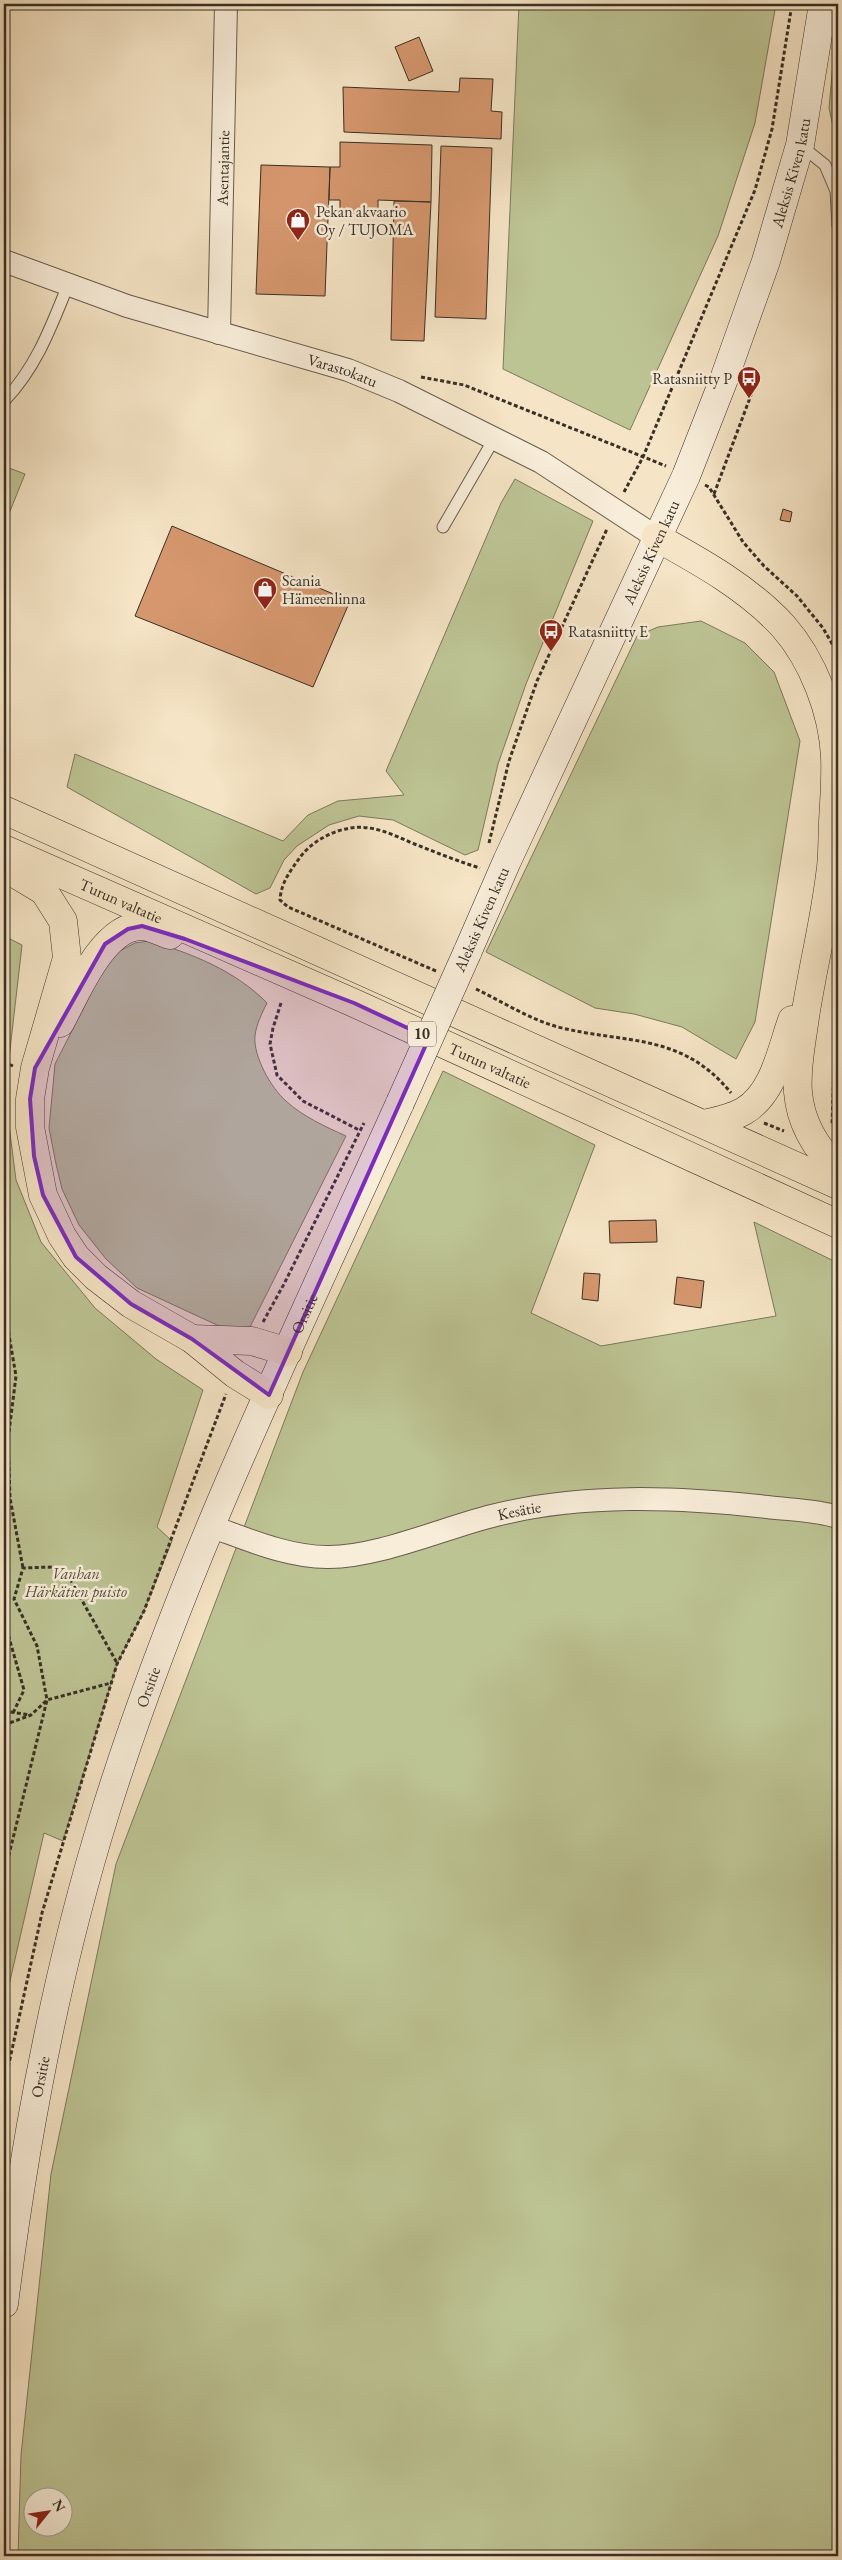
<svg xmlns="http://www.w3.org/2000/svg" width="842" height="2560" font-family="'EB Garamond',serif">
	<style>
		.green { fill: #bdc494; stroke: #7a7a5d; fill-rule: evenodd }
		.building { fill: #d6976e; stroke: #383026 }
		.lines { fill: none; stroke-linecap: round; stroke-linejoin: round }
		.service-casing { stroke: #675d4e; stroke-width: 13 }
		.minor-casing { stroke: #675d4e; stroke-width: 24 }
		.secondary-casing { stroke: #383026; stroke-width: 29 }
		.trunk-casing { stroke: #383026; stroke-width: 29 }
		.path { stroke: #383026; stroke-width: 3; stroke-dasharray: 4 2.5; stroke-linecap: butt }
		.service { stroke: #f8edd9; stroke-width: 11 }
		.minor { stroke: #f8edd9; stroke-width: 22 }
		.secondary { stroke: #f8edd9; stroke-width: 28 }
		.trunk { stroke: #f5e4c5; stroke-width: 28 }
		.secondary-bridge-casing { stroke: #383026; stroke-width: 29; stroke-linecap: butt }
		.secondary-bridge { stroke: #f8edd9; stroke-width: 28 }
		.marked { fill: #7b2cbf; fill-opacity: 0.2; stroke: #7b2cbf; stroke-width: 4; stroke-linejoin: round }
		.labels { text-anchor: middle; stroke-width: 5; stroke-linejoin: round; paint-order: stroke }
		.shield { fill: #f8edd9; stroke: #72695c; stroke-width: 1 }
		.shield-label { font-size: 15px; font-weight: bold; fill: #383026 }
		.street-label { font-size: 16px; fill: #383026; stroke: #f8edd9 }
		.poi-label { font-size: 16px; fill: #383026; stroke: #f8edd9; text-anchor: start }
		.park-label { font-size: 16px; font-style: italic; fill: #534e3c; stroke: #f8edd9 }
	</style>
	<rect width="100%" height="100%" fill="#f5e4c5"/>
	<filter id="stains"><feTurbulence type="fractalNoise" baseFrequency=".004" numOctaves="4"/><feColorMatrix values="0 0 0 0 .2 0 0 0 0 .09 0 0 0 0 .02 0 0 0 .5 -.17"/></filter>
	<radialGradient id="worn" r=".72"><stop offset=".6" stop-color="#630" stop-opacity="0"/><stop offset="1" stop-color="#630" stop-opacity=".3"/></radialGradient>
	<path class="green" d="M 519,4 L 776,4 L 755,123 L 718,236 L 630,430 L 503,369 Z
		M 838,8 L 838,150 L 829,108 Z
		M 4,466 L 25,474 L 4,526 Z
		M 515,479 L 593,521 L 526,684 L 498,764 L 478,850 L 465,855 L 393,820 L 359,816 L 329,825 L 297,846 L 284,860 L 270,888 L 256,894 L 67,787 L 75,754 L 283,841 L 308,815 L 338,801 L 404,795 L 386,771 L 501,503 Z
		M 701,621 L 745,643 L 774,672 L 800,741 L 755,1022 L 736,1059 L 682,1027 L 634,1014 L 595,1008 L 486,952 L 637,636 L 658,627 Z
		M 4,936 L 22,945 L 5,1094 L 16,1180 L 41,1242 L 95,1308 L 156,1359 L 203,1390 L 157,1527 L 172,1541 L 144,1611 L 117,1664 L 63,1841 L 44,1833 L 4,2007 Z
		M 149,941 C 191,953 236,971 267,1003 C 262,1013 256,1025 255,1036 C 253,1056 271,1088 286,1101 C 302,1116 326,1127 346,1136 L 249,1329 L 232,1332 L 137,1288 L 106,1259 L 79,1225 L 62,1189 L 56,1164 L 49,1128 L 55,1064 L 110,956 L 135,943 Z
		M 443,1071 L 595,1145 L 531,1313 L 601,1346 L 776,1316 L 754,1222 L 838,1263 L 838,2556 L 18,2556 L 21,2455 L 51,2174 L 116,1864 L 303,1372 ZM 32,2498 L 62,2498 L 62,2528 L 32,2528 Z"/>
	<path class="building" d="M 308,4 L 394,4 L 394,7 Z
		M 419,37 L 433,71 L 409,81 L 395,47 Z
		M 460,78 L 493,79 L 491,111 L 502,112 L 501,139 L 344,132 L 343,87 L 459,92 Z
		M 340,142 L 432,145 L 431,202 L 378,200 L 378,214 L 340,213 L 340,200 L 329,200 L 330,167 L 340,167 Z
		M 441,146 L 492,148 L 486,319 L 435,317 Z
		M 261,165 L 330,167 L 325,296 L 256,294 Z
		M 394,201 L 431,202 L 424,341 L 391,340 Z
		M 783,509 L 792,512 L 790,522 L 780,520 Z
		M 172,526 L 350,601 L 313,687 L 135,616 Z
		M 656,1220 L 657,1242 L 610,1243 L 609,1221 Z
		M 584,1273 L 600,1274 L 598,1301 L 582,1299 Z
		M 677,1277 L 704,1281 L 701,1308 L 674,1304 Z"/>
	<g class="lines">
		<g class="service-casing">
			<path id="service" d="M 800,145 L 825,165 L 836,191 L 838,226
				M 4,401 C 36,368 51,327 68,285
				M 443,527 L 494,439"/>
		</g>
		<g class="minor-casing">
			<g id="minor">
				<path id="s1" d="M 4,261 L 127,306 L 348,370 L 399,391 L 541,462 L 656,537"/>
				<path id="s2" d="M 219,333 L 226,4"/>
				<path id="s3" d="M 210,1526 C 247,1539 287,1557 327,1557 C 375,1558 444,1528 492,1516 C 581,1493 677,1497 767,1507 C 791,1510 816,1510 838,1517"/>
			</g>
		</g>
		<g class="secondary-casing">
			<g id="secondary">
				<path id="s4" d="M 467,953 L 507,861 L 686,476 L 724,379 L 766,261 L 800,145 L 823,4"/>
				<path id="s5" d="M 4,2304 C 25,2138 56,1970 106,1810 C 182,1566 295,1336 400,1103"/>
			</g>
		</g>
		<g class="trunk-casing">
			<g id="trunk">
				<path d="M 656,537 C 701,562 748,588 783,626 C 813,660 833,712 835,757 C 836,779 834,801 833,822 C 832,839 833,857 830,875 C 824,925 811,974 804,1024 C 801,1046 796,1069 798,1092 C 800,1119 815,1151 838,1166"/>
				<path d="M 4,810 L 838,1185"/>
				<path id="s6" d="M 4,849 L 354,1003 L 838,1224"/>
				<path d="M 4,867 L 44,891 L 63,921 L 67,958 L 35,1068 L 30,1099 L 30,1127 L 43,1195 L 62,1236 L 76,1257 L 96,1277 L 131,1304 L 192,1339 L 235,1374 L 269,1395"/>
				<path d="M 60,1023 C 76,994 102,927 141,926 C 150,926 161,932 170,935"/>
				<path d="M 704,1124 C 717,1121 732,1118 744,1111 C 774,1093 781,1051 792,1020"/>
				<path d="M 192,1339 L 252,1341 L 288,1352"/>
			</g>
		</g>
		<path class="path" d="M 421,377 L 464,385 L 666,466
			M 705,485 L 709,487 L 743,542 L 764,566 L 797,596 L 823,628 L 838,654
			M 624,492 L 643,457 L 755,190 L 772,129 L 792,4
			M 714,494 L 757,379
			M 489,843 L 509,761 L 537,681 L 607,529
			M 436,971 L 288,907 L 280,900 C 281,882 291,870 301,856 C 316,837 345,824 369,828 C 384,830 398,837 412,843 C 435,852 457,861 480,868
			M 476,989 C 503,1002 529,1019 558,1027 C 624,1044 682,1032 731,1093
			M 281,1003 L 273,1028 L 270,1044 L 277,1075 L 303,1101 L 359,1130
			M 838,1035 L 834,1066 L 832,1125 L 838,1129
			M 4,1062 L 13,1066
			M 764,1123 L 784,1131
			M 4,1306 L 16,1376 L 8,1440 L 10,1498 L 23,1568
			M 263,1322 L 284,1284 L 364,1123
			M 4,1631 L 8,1634 L 24,1690 L 13,1713
			M 4,1711 L 30,1715
			M 4,1725 L 31,1715 L 47,1700 L 111,1683
			M 4,1875 L 47,1700 L 37,1646 L 14,1599 L 23,1568 L 52,1567 L 70,1579 L 117,1663
			M 4,2086 L 42,1913 L 117,1664 L 144,1611 L 226,1394"/>
		<use href="#service" class="service"/>
		<use href="#minor" class="minor"/>
		<use href="#secondary" class="secondary"/>
		<use href="#trunk" class="trunk"/>
		<g class="secondary-bridge-casing">
			<path id="secondary-bridge" d="M 400,1103 L 467,953"/>
		</g>
		<use href="#secondary-bridge" class="secondary-bridge"/>
	</g>
	<path class="marked" d="M 142,926 L 185,939 L 354,1003 L 429,1038 L 269,1395 L 192,1339 L 131,1304 L 76,1257 L 43,1195 L 34,1156 L 30,1099 L 35,1068 L 105,944 L 128,929 Z"/>
	<defs>
		<g id="shop-pin" transform="scale(1.25)"><path d="M0 17L-7.5 6A9.5 9.5 0 1 1 7.5 6Z" fill="#8f2418" stroke="#f8edd9"/><path d="M-5-2.5h2.3a2.7 3.5 0 0 1 5.4 0H5L5.5 6h-11ZM-1.5-2.5h3a1.5 2.3 0 0 0-3 0Z" fill="#fff"/></g>
		<g id="bus-pin" transform="scale(1.25)"><path d="M0 17L-7.5 6A9.5 9.5 0 1 1 7.5 6Z" fill="#8f2418" stroke="#f8edd9"/><path d="M-5-6H5V4H4V6H2V4H-2V6H-4V4H-5ZM-3.5-4V0h7V-4ZM-3.5 1.2v1.5H-2V1.2ZM2 1.2v1.5H3.5V1.2Z" fill="#fff"/></g>
	</defs>
	<g fill-rule="evenodd">
		<use href="#shop-pin" x="298" y="220"/>
		<use href="#bus-pin" x="749" y="378"/>
		<use href="#shop-pin" x="265" y="589"/>
		<use href="#bus-pin" x="551" y="631"/>
	</g>
	<g class="labels">
		<rect class="shield" x="408" y="1021.5" width="28" height="25" rx="4"/>
		<g class="shield-label">
			<text x="422" y="1039">10</text>
		</g>
		<g class="street-label">
			<text dy="6" stroke="none"><textPath href="#s2" startOffset="165">Asentajantie</textPath></text>
			<text dy="6" stroke="none"><textPath href="#s4" startOffset="846">Aleksis Kiven katu</textPath></text>
			<text dy="6" stroke="none"><textPath href="#s1" startOffset="356">Varastokatu</textPath></text>
			<text dy="6" stroke="none"><textPath href="#s4" startOffset="441">Aleksis Kiven katu</textPath></text>
			<text dy="6" stroke="none"><textPath href="#s6" startOffset="128">Turun valtatie</textPath></text>
			<text transform="translate(481 919) rotate(-66)" y="6">Aleksis Kiven katu</text>
			<text dy="6" stroke="none"><textPath href="#s6" startOffset="532">Turun valtatie</textPath></text>
			<text dy="6" stroke="none"><textPath href="#s5" startOffset="1040">Orsitie</textPath></text>
			<text dy="6" stroke="none"><textPath href="#s3" startOffset="320">Kesätie</textPath></text>
			<text dy="6" stroke="none"><textPath href="#s5" startOffset="635">Orsitie</textPath></text>
			<text dy="6" stroke="none"><textPath href="#s5" startOffset="230">Orsitie</textPath></text>
		</g>
		<g class="poi-label">
			<text x="316" y="217">Pekan akvaario<tspan x="316" dy="18">Oy / TUJOMA</tspan></text>
			<text x="732" y="384" text-anchor="end">Ratasniitty P</text>
			<text x="282" y="586">Scania<tspan x="282" dy="18">Hämeenlinna</tspan></text>
			<text x="568" y="637">Ratasniitty E</text>
		</g>
		<g class="park-label">
			<text x="76" y="1579">Vanhan<tspan x="76" dy="18">Härkätien puisto</tspan></text>
		</g>
	</g>
	<rect width="842" height="2560" fill="none" stroke="#f5e4c5" stroke-width="20"/>
	<rect x="5" y="5" width="832" height="2550" fill="none" stroke="#383026" stroke-width="2.5"/>
	<rect x="10" y="10" width="822" height="2540" fill="none" stroke="#383026"/>
	<g transform="translate(48 2512) rotate(60)"><circle r="24" fill="#f8edd9" stroke="#aba191"/>
	<path d="M0-4L9 19L0 12L-9 19Z" fill="#8f2418"/>
	<text y="-8" font-size="14" font-weight="bold" text-anchor="middle" fill="#383026">N</text>
	</g>
	<rect width="100%" height="100%" filter="url(#stains)"/>
	<rect width="100%" height="100%" fill="url(#worn)"/>
</svg>
